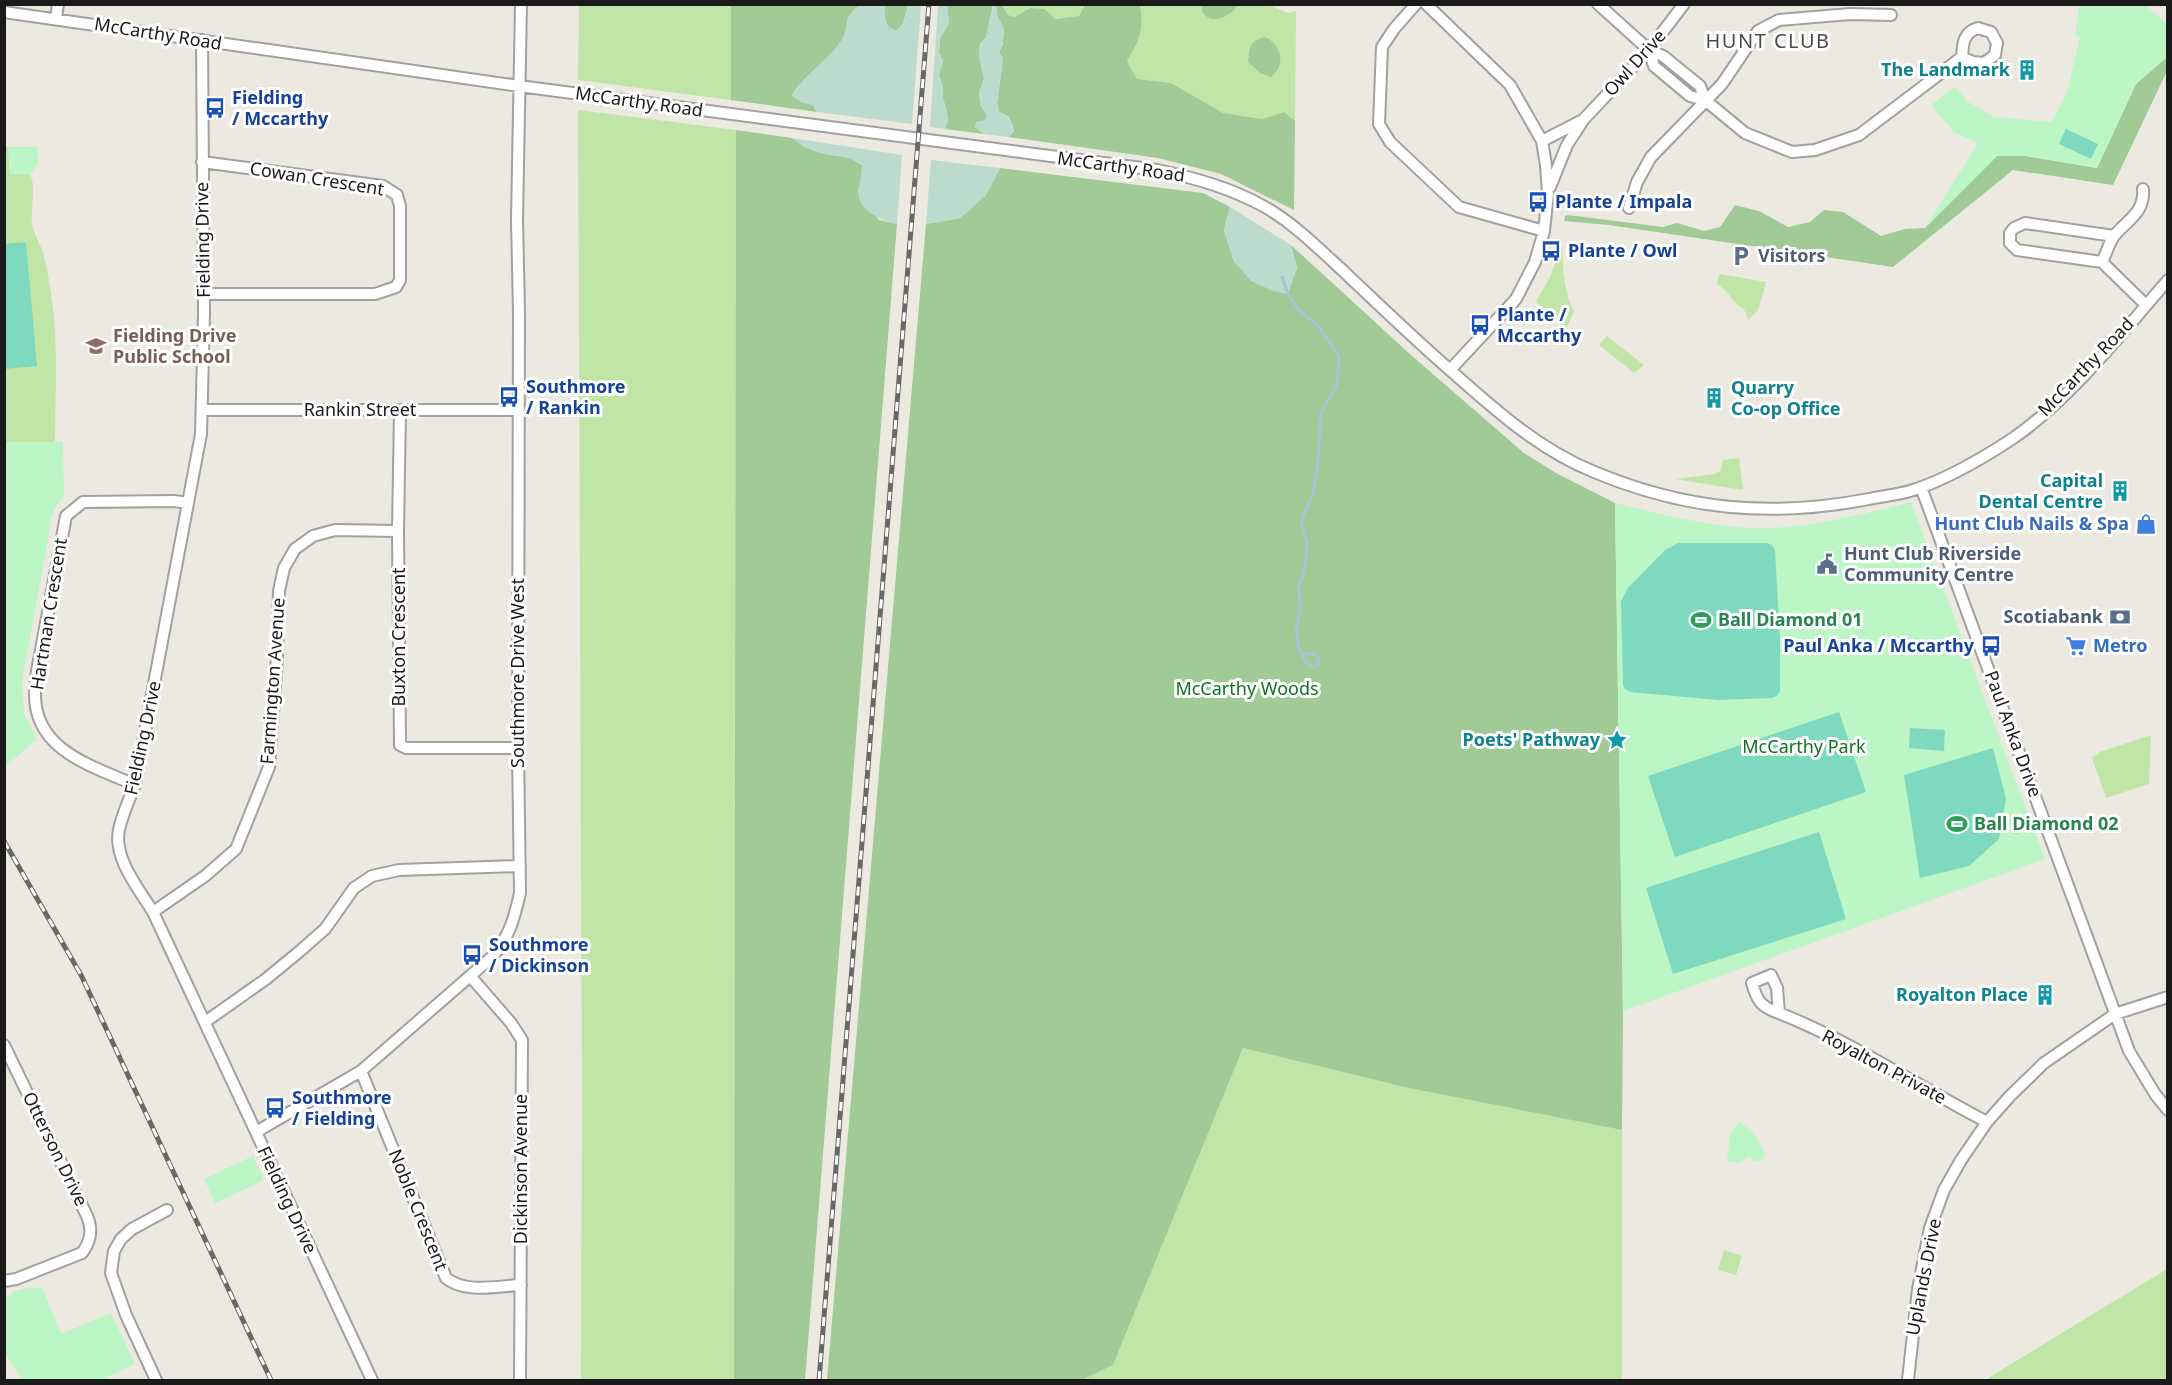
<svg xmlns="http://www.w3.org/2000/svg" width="2172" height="1385" font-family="'Noto Sans',sans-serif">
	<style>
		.grass { fill: #c0e5a6 }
		.forest { fill: #a0ca96 }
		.wetland { fill: #bddacf }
		.park { fill: #bcf6c6 }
		.pitch { fill: #7fd9bf }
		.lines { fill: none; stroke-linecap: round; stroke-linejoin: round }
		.stream { stroke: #a1c7d9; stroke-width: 3 }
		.minor-casing { stroke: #a1a1a1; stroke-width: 14 }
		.minor { stroke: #fff; stroke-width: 10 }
		.rail-casing { stroke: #686868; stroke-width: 5 }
		.rail { stroke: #fff; stroke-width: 3; stroke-dasharray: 9; stroke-linecap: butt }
		.labels { text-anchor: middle; stroke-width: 6; stroke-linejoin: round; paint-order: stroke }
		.street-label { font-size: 18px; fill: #1a1a1a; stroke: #fff }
		.culture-label { font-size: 18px; font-weight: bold; fill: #0d838f; stroke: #fff; text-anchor: end }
		.transit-label { font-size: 18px; font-weight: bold; fill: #164399; stroke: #fff; text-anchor: start }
		.service-label { font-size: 18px; font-weight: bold; fill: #4e5e75; stroke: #fff; text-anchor: start }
		.education-label { font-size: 18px; font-weight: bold; fill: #785e54; stroke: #fff; text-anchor: start }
		.shop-label { font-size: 18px; font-weight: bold; fill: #366cbe; stroke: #fff; text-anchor: end }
		.leisure-label { font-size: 18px; font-weight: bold; fill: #27864d; stroke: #fff; text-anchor: start }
		.park-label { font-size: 18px; fill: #0f7220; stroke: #fff }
		.neighbourhood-label { font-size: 20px; letter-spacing: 1.5px; fill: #4d4d4d; stroke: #fff }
	</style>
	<rect width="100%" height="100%" fill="#ece9e0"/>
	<path class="grass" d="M 579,5 L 731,5 L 731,100 L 578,80 Z
		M 1002,5 L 1085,5 L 1079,16 L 1055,19 L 1045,9 L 1030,8 L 1016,17 L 1008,15 Z
		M 1140,5 L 1201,5 L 1201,8 L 1212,18 C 1224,19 1231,15 1238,5 L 1269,5 L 1288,13 L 1296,11 L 1295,121 L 1284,112 L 1262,119 L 1223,113 L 1171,83 L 1137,79 L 1127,61 C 1140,39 1144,31 1140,5 Z
		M 578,110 L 736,130 L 734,1380 L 581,1380 L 582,1102 Z
		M 4,147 L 8,147 L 10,174 L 30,174 C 37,190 30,207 32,224 C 33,231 37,238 40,245 C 46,260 49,279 51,295 C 59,342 55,394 55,442 L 5,442 Z
		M 1562,246 C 1563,269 1563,290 1574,311 L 1566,329 L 1536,302 L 1550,277 Z
		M 1719,274 L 1766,282 L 1758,310 L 1748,320 C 1744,304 1742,311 1734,301 C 1726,292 1728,292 1717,284 Z
		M 1607,336 L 1644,365 L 1634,373 L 1599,345 Z
		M 1739,458 L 1743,490 L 1675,479 L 1714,474 L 1721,471 L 1723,460 Z
		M 2151,735 L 2149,784 L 2106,798 L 2092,758 L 2100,752 Z
		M 1243,1048 L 1409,1088 L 1622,1130 L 1622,1380 L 1082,1380 L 1113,1365 Z
		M 1724,1250 L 1742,1256 L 1736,1275 L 1718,1270 Z
		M 2167,1269 L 2167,1380 L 1985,1380 Z"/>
	<path class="forest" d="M 731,5 L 861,5 C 841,18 851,25 842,40 C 828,61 805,74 792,95 L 801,102 L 813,105 L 817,112 L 731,100 Z
		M 885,5 L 908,5 L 903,24 L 896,31 C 883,26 885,18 885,5 Z
		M 947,5 L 993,5 L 986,38 L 980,43 L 979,56 L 984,78 L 979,94 L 981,106 L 987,115 L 986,120 L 975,127 L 984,134 L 945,129 L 948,120 L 946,108 L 943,99 L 943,87 L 939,75 L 943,61 L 939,53 L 940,38 L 949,23 Z
		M 994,5 L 1002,5 L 1008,15 L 1015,17 L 1030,8 L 1045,9 L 1055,19 L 1079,16 L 1085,5 L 1140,5 C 1144,31 1140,39 1127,61 L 1137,79 L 1171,83 L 1223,113 L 1262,119 L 1284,112 L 1295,121 L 1294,210 L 1221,174 L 1158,158 L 1008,137 L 1014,131 L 1009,117 L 999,112 L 997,103 L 1002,66 L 999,52 L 1003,44 L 997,17 L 997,8 Z
		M 1201,5 L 1201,4 L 1238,5 C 1229,19 1204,28 1201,5 Z
		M 1265,37 C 1282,45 1286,65 1271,77 L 1260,73 L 1248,62 C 1250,47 1249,41 1265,37 Z
		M 2167,57 L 2167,71 L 2113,185 L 2013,170 L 1893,267 L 1609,225 L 1564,221 L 1565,216 L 1568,215 L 1663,227 L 1677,223 L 1704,231 L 1720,227 L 1735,205 L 1759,211 L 1788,227 L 1810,222 L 1824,210 L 1843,212 L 1881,236 L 1905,229 L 1925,228 L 1997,156 L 2026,156 L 2097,168 L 2136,84 Z
		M 736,130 L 792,138 L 805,147 L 822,153 L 847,156 L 862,165 L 862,177 L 858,191 L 879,220 L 897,224 L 805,1380 L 734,1380 Z
		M 1000,168 L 1203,193 L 1230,207 L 1224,230 L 1234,262 L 1297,268 L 1291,245 L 1411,355 L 1524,453 L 1556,473 L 1615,503 L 1623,1011 L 1622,1130 L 1409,1088 L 1243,1048 L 1113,1365 L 1082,1380 L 827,1380 L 926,224 L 960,218 L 986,195 Z"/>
	<path class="wetland" d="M 861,4 L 885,5 C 885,17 883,26 896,31 L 903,24 L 908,5 L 921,5 L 912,124 L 817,112 L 813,105 L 801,102 L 792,96 C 805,74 828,61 842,40 C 851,25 841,18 861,4 Z
		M 938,5 L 947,5 L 949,23 L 940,38 L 939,53 L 943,61 L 939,75 L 943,87 L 943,99 L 946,108 L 948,120 L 945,129 L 930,127 Z
		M 993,5 L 997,8 C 997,19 1000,18 1003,27 C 1006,34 1002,45 999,52 L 1003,58 L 997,103 L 999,112 C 1008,117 1013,119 1014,131 L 1008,137 L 984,134 L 975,127 L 976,122 L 986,120 L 987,115 L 981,106 L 979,94 L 984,78 L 979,56 L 980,43 L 986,38 Z
		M 792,138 L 902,155 L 897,224 C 881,220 854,210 859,188 C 860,179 862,174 862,164 C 847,156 840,157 824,154 C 812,151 802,145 792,138 Z
		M 931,160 L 1000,168 L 986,195 L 960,218 L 926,224 Z
		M 1230,207 L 1291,245 L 1297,268 L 1288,294 L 1273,291 L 1251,281 L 1234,262 L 1224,230 Z"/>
	<path class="park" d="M 2079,5 L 2145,5 L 2167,24 L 2167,57 L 2136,84 L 2097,168 L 2026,156 L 1997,156 L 1925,228 L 1978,143 L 1955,133 L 1931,105 L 1955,87 L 1968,102 L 1995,117 L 2052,122 L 2067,92 L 2080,37 L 2075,36 Z
		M 8,147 L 37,147 L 38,164 L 30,174 L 10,174 Z
		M 5,442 L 63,442 L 64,496 L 55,508 L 52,517 L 22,681 L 24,713 L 37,739 L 5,767 Z
		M 1911,502 L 2045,859 L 1623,1011 L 1615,503 C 1666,515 1719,530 1772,528 C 1817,526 1868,513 1911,502 Z
		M 1739,1121 C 1751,1132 1762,1139 1765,1156 L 1761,1161 L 1756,1161 L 1749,1156 L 1739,1163 L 1727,1161 L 1730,1134 Z
		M 253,1156 L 264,1180 L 215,1203 L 204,1179 Z
		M 31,1287 L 43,1289 L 61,1334 L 111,1313 L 135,1364 L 107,1377 L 107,1380 L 22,1380 L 5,1353 L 5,1299 L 15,1291 Z"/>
	<path class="pitch" d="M 2066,129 L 2098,144 L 2091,159 L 2059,144 Z
		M 26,242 L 37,366 L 5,369 L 5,244 Z
		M 1678,543 L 1767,543 L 1772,545 L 1775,550 L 1780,638 L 1780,691 L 1777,696 L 1771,698 L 1718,700 L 1630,692 L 1625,689 L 1623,685 L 1621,601 L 1628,588 L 1665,550 Z
		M 1839,712 L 1866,792 L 1675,857 L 1648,776 Z
		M 1910,728 L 1945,730 L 1944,751 L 1909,748 Z
		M 1993,748 L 2006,799 L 1999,839 L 1969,866 L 1920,878 L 1904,775 Z
		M 1819,832 L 1846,919 L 1673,974 L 1646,888 Z"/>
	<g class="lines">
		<path class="stream" d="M 1282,277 L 1288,294 L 1298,309 L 1319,327 L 1339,356 L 1337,385 L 1321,412 L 1318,462 L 1313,494 L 1301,522 L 1307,543 L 1305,568 L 1299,586 L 1300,610 L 1296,631 L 1299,649 L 1306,663 L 1313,667 L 1319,664 L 1318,657 L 1312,654 L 1302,654"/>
		<g class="minor-casing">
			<path id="minor" d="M 1416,4 L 1394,29 L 1382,47 L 1379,124 L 1390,142 L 1459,207 L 1544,231
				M 1426,4 L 1510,85 L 1542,141 L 1546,165 L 1548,193 L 1544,231 L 1535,262 L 1516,299 L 1450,370
				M 1598,4 L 1649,50 L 1663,56 L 1700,86 L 1705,100
				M 4,12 L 519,86 L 1157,170 C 1195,178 1231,188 1265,207 C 1293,223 1316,246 1340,268 C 1376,302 1412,337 1450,370 C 1493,408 1538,449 1592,471 C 1684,510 1771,518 1869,499 C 1882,496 1897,495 1910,491 C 1943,481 1983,458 2012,439 C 2069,400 2122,333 2168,280
				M 56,18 L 58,4
				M 1978,28 L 1991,32 L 1997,43 L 1995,55 L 1984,63 L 1973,62 L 1962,57 C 1963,43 1963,33 1978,28 Z
				M 202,40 L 204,314 L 201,434 L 135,785 C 129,800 122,815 119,830 C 113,858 139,889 153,912 L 372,1380
				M 1649,50 L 1654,66 L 1690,96 L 1705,100 L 1745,133 L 1792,152 L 1815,150 L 1859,135 L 1962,57
				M 1542,141 L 1581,121
				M 202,162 L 383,186 L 397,195 L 400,206 L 400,280 L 396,287 L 375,294 L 204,294
				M 1550,187 L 1567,145 L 1584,119 L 1649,50 L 1684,4
				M 1629,208 L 1637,182 L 1651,157 L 1722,84 L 1758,31 L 1779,20 L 1850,14 L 1891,15
				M 2114,236 L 2025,223 L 2014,228 L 2010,233 L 2010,243 L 2017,250 L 2102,262 L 2146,305
				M 2102,262 C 2106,254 2109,243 2114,236 C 2127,220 2145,213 2143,189
				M 202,410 L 518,410
				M 400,411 L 398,531 L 400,745 L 406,748 L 518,748
				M 1921,487 L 2129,1051 L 2155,1094 L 2168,1110
				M 135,785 C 93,766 35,751 35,695 C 35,687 36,679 37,671 L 66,516 L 83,502 L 174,501 L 188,503
				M 153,912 L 205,876 L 236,849 L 269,767 L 277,658 L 279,591 L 284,568 L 295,549 L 313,536 L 335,530 L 398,531
				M 471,977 L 511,1023 L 522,1040 L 520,1380
				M 1779,1013 C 1761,1007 1757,1001 1752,983 L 1771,975 L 1777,988 L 1779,1013 C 1852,1042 1918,1086 1987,1122
				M 205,1022 L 266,979 L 300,951 L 325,929 L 354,888 L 372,876 L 399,870 L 520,866
				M 4,1045 L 87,1216 C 93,1230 91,1241 82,1253 L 16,1279 L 4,1281
				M 361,1071 L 446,1278 C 466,1294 496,1286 521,1285
				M 256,1132 L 361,1071 L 493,956 C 510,935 514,919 520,893 L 518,748 L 519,312 L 517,220 L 521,4
				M 156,1380 L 126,1315 L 111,1273 L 114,1251 L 121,1239 L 132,1229 L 167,1210
				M 1908,1380 L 1918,1289 L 1930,1228 L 1944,1190 L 1961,1160 L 1987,1122 L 2010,1096 L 2044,1063 L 2115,1014 L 2168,997"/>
		</g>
		<use href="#minor" class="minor"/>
		<g class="rail-casing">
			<path id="rail" d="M 4,841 L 81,975 L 271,1380
				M 819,1380 L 929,4"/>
		</g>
		<use href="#rail" class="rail"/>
	</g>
	<defs>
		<g id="building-bare" transform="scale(1.62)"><path d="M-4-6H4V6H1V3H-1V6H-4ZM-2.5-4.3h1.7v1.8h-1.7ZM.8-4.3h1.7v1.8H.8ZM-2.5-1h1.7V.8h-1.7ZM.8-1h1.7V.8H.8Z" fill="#0f9aa8" stroke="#fff" stroke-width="2.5" paint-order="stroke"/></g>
		<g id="bus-bare" transform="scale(1.62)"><path d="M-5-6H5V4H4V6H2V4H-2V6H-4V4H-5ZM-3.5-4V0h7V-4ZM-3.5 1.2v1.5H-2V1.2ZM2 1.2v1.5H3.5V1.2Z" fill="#1a4fb4" stroke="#fff" stroke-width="2.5" paint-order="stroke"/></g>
		<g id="parking-bare" transform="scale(1.62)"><path d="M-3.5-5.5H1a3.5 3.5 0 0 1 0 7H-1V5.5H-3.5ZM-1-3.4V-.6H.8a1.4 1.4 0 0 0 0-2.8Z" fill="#5c6f8a" stroke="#fff" stroke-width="2.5" paint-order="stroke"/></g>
		<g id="school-bare" transform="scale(1.62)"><path d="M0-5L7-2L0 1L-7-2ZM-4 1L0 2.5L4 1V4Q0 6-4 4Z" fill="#8d6e63" stroke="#fff" stroke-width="2.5" paint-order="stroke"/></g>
		<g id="shop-bare" transform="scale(1.62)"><path d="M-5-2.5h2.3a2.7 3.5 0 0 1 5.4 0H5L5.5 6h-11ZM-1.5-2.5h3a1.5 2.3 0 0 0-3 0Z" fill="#3f7fe0" stroke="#fff" stroke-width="2.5" paint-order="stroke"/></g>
		<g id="civic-bare" transform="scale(1.62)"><path d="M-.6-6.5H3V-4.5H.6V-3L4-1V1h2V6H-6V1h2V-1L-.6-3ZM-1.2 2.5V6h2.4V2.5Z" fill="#5c6f8a" stroke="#fff" stroke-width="2.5" paint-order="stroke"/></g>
		<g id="bank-bare" transform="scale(1.62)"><path d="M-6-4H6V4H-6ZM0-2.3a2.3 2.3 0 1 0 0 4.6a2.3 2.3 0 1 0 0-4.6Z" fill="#5c6f8a" stroke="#fff" stroke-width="2.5" paint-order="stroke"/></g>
		<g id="stadium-bare" transform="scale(1.62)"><path d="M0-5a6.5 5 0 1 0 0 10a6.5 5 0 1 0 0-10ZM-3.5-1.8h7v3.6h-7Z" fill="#2e9e5b" stroke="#fff" stroke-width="2.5" paint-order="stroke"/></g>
		<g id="supermarket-bare" transform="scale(1.62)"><path d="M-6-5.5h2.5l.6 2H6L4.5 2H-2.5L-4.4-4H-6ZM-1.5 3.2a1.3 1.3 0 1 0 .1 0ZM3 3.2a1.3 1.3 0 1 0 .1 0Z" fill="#3f7fe0" stroke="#fff" stroke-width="2.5" paint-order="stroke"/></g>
		<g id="sight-bare" transform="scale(1.62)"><path d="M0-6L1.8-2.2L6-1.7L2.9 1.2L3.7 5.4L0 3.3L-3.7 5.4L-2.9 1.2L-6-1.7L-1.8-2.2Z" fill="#0f9aa8" stroke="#fff" stroke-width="2.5" paint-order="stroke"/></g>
	</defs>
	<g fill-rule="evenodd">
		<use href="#building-bare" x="2027" y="70"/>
		<use href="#bus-bare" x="215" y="108"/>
		<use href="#bus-bare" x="1538" y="202"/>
		<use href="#bus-bare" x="1551" y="251"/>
		<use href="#parking-bare" x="1741" y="256"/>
		<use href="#bus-bare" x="1480" y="325"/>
		<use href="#school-bare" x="96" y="346"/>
		<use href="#bus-bare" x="509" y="397"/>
		<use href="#building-bare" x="1714" y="398"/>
		<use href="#building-bare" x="2120" y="491"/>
		<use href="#shop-bare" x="2146" y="524"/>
		<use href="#civic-bare" x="1827" y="564"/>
		<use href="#bank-bare" x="2120" y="617"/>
		<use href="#stadium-bare" x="1701" y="620"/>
		<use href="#bus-bare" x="1991" y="646"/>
		<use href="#supermarket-bare" x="2076" y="646"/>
		<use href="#sight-bare" x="1617" y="740"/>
		<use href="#stadium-bare" x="1957" y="824"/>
		<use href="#bus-bare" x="472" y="955"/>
		<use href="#building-bare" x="2045" y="995"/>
		<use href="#bus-bare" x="275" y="1108"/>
	</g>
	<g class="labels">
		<g class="street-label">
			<text transform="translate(158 34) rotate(9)" y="6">McCarthy Road</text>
			<text transform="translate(1635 63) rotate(-48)" y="6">Owl Drive</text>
			<text transform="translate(639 102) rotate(8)" y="6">McCarthy Road</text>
			<text transform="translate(1121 167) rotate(8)" y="6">McCarthy Road</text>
			<text transform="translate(317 179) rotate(9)" y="6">Cowan Crescent</text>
			<text transform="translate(203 240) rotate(-91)" y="6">Fielding Drive</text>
			<text transform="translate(2086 367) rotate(-46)" y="6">McCarthy Road</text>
			<text x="360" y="416">Rankin Street</text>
			<text transform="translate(49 614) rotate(-81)" y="6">Hartman Crescent</text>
			<text transform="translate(399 637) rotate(-90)" y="6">Buxton Crescent</text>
			<text transform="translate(518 673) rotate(-90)" y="6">Southmore Drive West</text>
			<text transform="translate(273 681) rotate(-86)" y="6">Farmington Avenue</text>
			<text transform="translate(2013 734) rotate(70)" y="6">Paul Anka Drive</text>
			<text transform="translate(143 738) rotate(-78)" y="6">Fielding Drive</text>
			<text transform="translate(1884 1067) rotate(28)" y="6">Royalton Private</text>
			<text transform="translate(55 1149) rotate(64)" y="6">Otterson Drive</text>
			<text transform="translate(521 1169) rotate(-90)" y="6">Dickinson Avenue</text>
			<text transform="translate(287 1200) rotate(65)" y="6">Fielding Drive</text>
			<text transform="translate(418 1210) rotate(68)" y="6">Noble Crescent</text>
			<text transform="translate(1924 1277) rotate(-79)" y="6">Uplands Drive</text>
		</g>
		<g class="culture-label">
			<text x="2010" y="76">The Landmark</text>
			<text x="1731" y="394" text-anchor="start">Quarry<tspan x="1731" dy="21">Co-op Office</tspan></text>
			<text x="2103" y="487">Capital<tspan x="2103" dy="21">Dental Centre</tspan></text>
			<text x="1600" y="746">Poets' Pathway</text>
			<text x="2028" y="1001">Royalton Place</text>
		</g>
		<g class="transit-label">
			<text x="232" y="104">Fielding<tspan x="232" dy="21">/ Mccarthy</tspan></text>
			<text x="1555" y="208">Plante / Impala</text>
			<text x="1568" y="257">Plante / Owl</text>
			<text x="1497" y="321">Plante /<tspan x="1497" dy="21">Mccarthy</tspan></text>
			<text x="526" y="393">Southmore<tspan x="526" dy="21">/ Rankin</tspan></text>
			<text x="1974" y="652" text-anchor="end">Paul Anka / Mccarthy</text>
			<text x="489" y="951">Southmore<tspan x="489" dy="21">/ Dickinson</tspan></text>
			<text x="292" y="1104">Southmore<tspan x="292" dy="21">/ Fielding</tspan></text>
		</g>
		<g class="service-label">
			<text x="1758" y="262">Visitors</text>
			<text x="1844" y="560">Hunt Club Riverside<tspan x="1844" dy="21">Community Centre</tspan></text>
			<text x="2103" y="623" text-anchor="end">Scotiabank</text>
		</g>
		<g class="education-label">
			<text x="113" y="342">Fielding Drive<tspan x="113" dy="21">Public School</tspan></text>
		</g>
		<g class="shop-label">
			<text x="2129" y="530">Hunt Club Nails &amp; Spa</text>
			<text x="2093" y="652" text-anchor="start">Metro</text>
		</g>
		<g class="leisure-label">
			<text x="1718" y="626">Ball Diamond 01</text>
			<text x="1974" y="830">Ball Diamond 02</text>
		</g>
		<g class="park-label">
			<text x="1247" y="695">McCarthy Woods</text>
			<text x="1804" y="753">McCarthy Park</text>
		</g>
		<g class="neighbourhood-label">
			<text x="1768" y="48">HUNT CLUB</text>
		</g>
	</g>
	<rect width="2172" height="1385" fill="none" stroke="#1a1a1a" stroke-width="12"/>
</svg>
